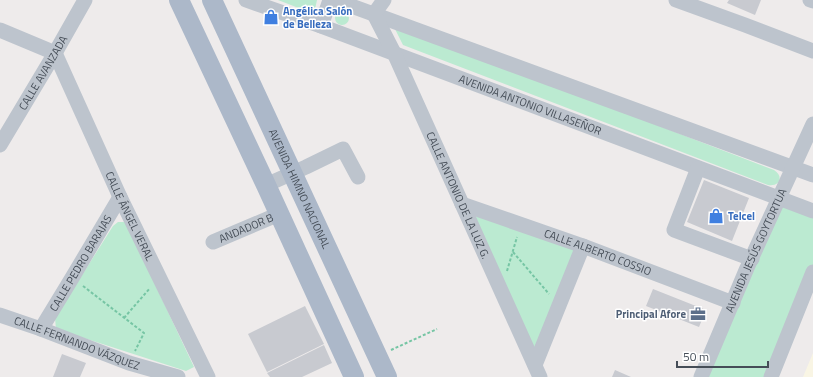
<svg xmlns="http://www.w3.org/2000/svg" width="813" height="377" font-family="'Titillium Web',sans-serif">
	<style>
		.commercial { fill: #f9f5e4 }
		.green { fill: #bbead1 }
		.building { fill: #c8cad0 }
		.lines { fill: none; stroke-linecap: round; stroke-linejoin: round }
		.path { stroke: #76c5a4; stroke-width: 2; stroke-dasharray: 3 2; stroke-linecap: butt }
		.minor { stroke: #bdc4cd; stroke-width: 15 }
		.major { stroke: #acb8c9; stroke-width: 20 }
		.labels { text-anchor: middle; stroke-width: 3; stroke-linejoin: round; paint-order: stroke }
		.shop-label { font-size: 11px; font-weight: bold; fill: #366cbe; stroke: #fff; text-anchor: start }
		.street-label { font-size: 11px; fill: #454d57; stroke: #fff }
		.service-label { font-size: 11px; font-weight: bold; fill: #4e5e75; stroke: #fff; text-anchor: end }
	</style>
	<rect width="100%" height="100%" fill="#eeebeb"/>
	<path class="commercial" d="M 813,353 L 813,377 L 803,377 Z"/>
	<path class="green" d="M 278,0 L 317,0 L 314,14 Z
		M335 18a7 7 0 1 1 14 0a7 7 0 1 1-14 0Z
		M 392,23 L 774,170 C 784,176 780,187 768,185 L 403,45 Z
		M 779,198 L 813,211 L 813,272 L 770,377 L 702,377 Z
		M 462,204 L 583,246 L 535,365 Z
		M 118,222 L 124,222 L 127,225 L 194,367 L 186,371 L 56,329 L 55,318 L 113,226 Z"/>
	<path class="building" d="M 729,0 L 761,0 L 755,15 L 727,3 Z
		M 704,180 L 749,198 L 732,241 L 687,222 Z
		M 653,289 L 706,310 L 699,327 L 646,306 Z
		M 305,306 L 324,344 L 267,372 L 248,334 Z
		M 324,345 L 332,363 L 302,377 L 270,377 L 267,373 Z
		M 62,354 L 86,363 L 80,377 L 53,377 Z
		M 615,370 L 631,377 L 612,377 Z"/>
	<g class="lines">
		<path class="path" d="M 513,252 L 549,294
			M 507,271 L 517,237
			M 83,286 L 144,333 L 135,351
			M 124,318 L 150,288
			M 391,350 L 437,329"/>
		<g class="minor">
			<path id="s1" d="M 246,0 L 321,26 L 813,211"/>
			<path d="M 335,0 L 813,175"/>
			<path id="s2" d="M 384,0 L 374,14 L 394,53 L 540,377"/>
			<path d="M 676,0 L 745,25 L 813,51"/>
			<path d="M 810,0 L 813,1"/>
			<path d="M 321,26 L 330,0"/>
			<path id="s3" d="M 0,30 L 55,53 L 120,197 L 208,377"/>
			<path id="s4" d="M 0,145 L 55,53 L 85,0"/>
			<path d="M 698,168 L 674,230 L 752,259"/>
			<path d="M 266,185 L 306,167 L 343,149 L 358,177"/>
			<path id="s5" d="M 462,204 L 583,246 L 733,303"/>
			<path id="s6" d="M 213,242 L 279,214"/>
			<path id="s7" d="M 0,315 L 41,329 L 129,363 L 178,377"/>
			<path id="s8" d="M 41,329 L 72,278 L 120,197"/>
			<path d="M 535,365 L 583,246"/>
			<path id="s9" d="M 701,377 L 747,268 L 813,124"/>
			<path d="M 771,377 L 813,272"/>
		</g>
		<g class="major">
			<path d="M 179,0 L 266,185 L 354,377"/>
			<path id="s10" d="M 212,0 L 387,377"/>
		</g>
	</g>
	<defs>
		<g id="shop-bare" transform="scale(1.2)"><path d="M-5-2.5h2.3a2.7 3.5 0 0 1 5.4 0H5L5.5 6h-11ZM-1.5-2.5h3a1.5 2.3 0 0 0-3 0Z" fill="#3f7fe0" stroke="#fff" stroke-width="2.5" paint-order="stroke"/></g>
		<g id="office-bare" transform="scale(1.2)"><path d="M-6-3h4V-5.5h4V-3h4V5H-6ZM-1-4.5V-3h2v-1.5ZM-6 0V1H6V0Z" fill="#5c6f8a" stroke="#fff" stroke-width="2.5" paint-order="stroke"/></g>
	</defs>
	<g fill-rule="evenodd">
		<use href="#shop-bare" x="271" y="17"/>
		<use href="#shop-bare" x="716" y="216"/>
		<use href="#office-bare" x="698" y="314"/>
	</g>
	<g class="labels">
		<g class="shop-label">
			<text x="283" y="15">Angélica Salón<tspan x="283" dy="13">de Belleza</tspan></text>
			<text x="728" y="220">Telcel</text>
		</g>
		<g class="street-label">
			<text dy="4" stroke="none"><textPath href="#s4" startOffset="84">CALLE AVANZADA</textPath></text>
			<text dy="4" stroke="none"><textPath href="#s1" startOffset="303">AVENIDA ANTONIO VILLASEÑOR</textPath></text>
			<text dy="4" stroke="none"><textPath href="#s10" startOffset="208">AVENIDA HIMNO NACIONAL</textPath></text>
			<text dy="4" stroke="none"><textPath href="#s2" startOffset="217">CALLE ANTONIO DE LA LUZ G.</textPath></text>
			<text dy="4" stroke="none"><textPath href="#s3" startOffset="239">CALLE ÁNGEL VERAL</textPath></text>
			<text dy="4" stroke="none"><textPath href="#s6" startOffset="36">ANDADOR B</textPath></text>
			<text dy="4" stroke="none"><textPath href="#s9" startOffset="138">AVENIDA JESÚS GOYTORTUA</textPath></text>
			<text dy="4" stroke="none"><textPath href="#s5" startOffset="144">CALLE ALBERTO COSSIO</textPath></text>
			<text dy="4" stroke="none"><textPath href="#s8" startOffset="77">CALLE PEDRO BARAJAS</textPath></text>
			<text dy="4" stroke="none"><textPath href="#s7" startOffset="82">CALLE FERNANDO VÁZQUEZ</textPath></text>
		</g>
		<g class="service-label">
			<text x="686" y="318">Principal Afore</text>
		</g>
	</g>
	<path d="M677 361v6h91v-6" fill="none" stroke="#454d57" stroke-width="2"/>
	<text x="683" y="361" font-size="12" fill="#454d57" stroke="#ffffff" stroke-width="3" paint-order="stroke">50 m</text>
</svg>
